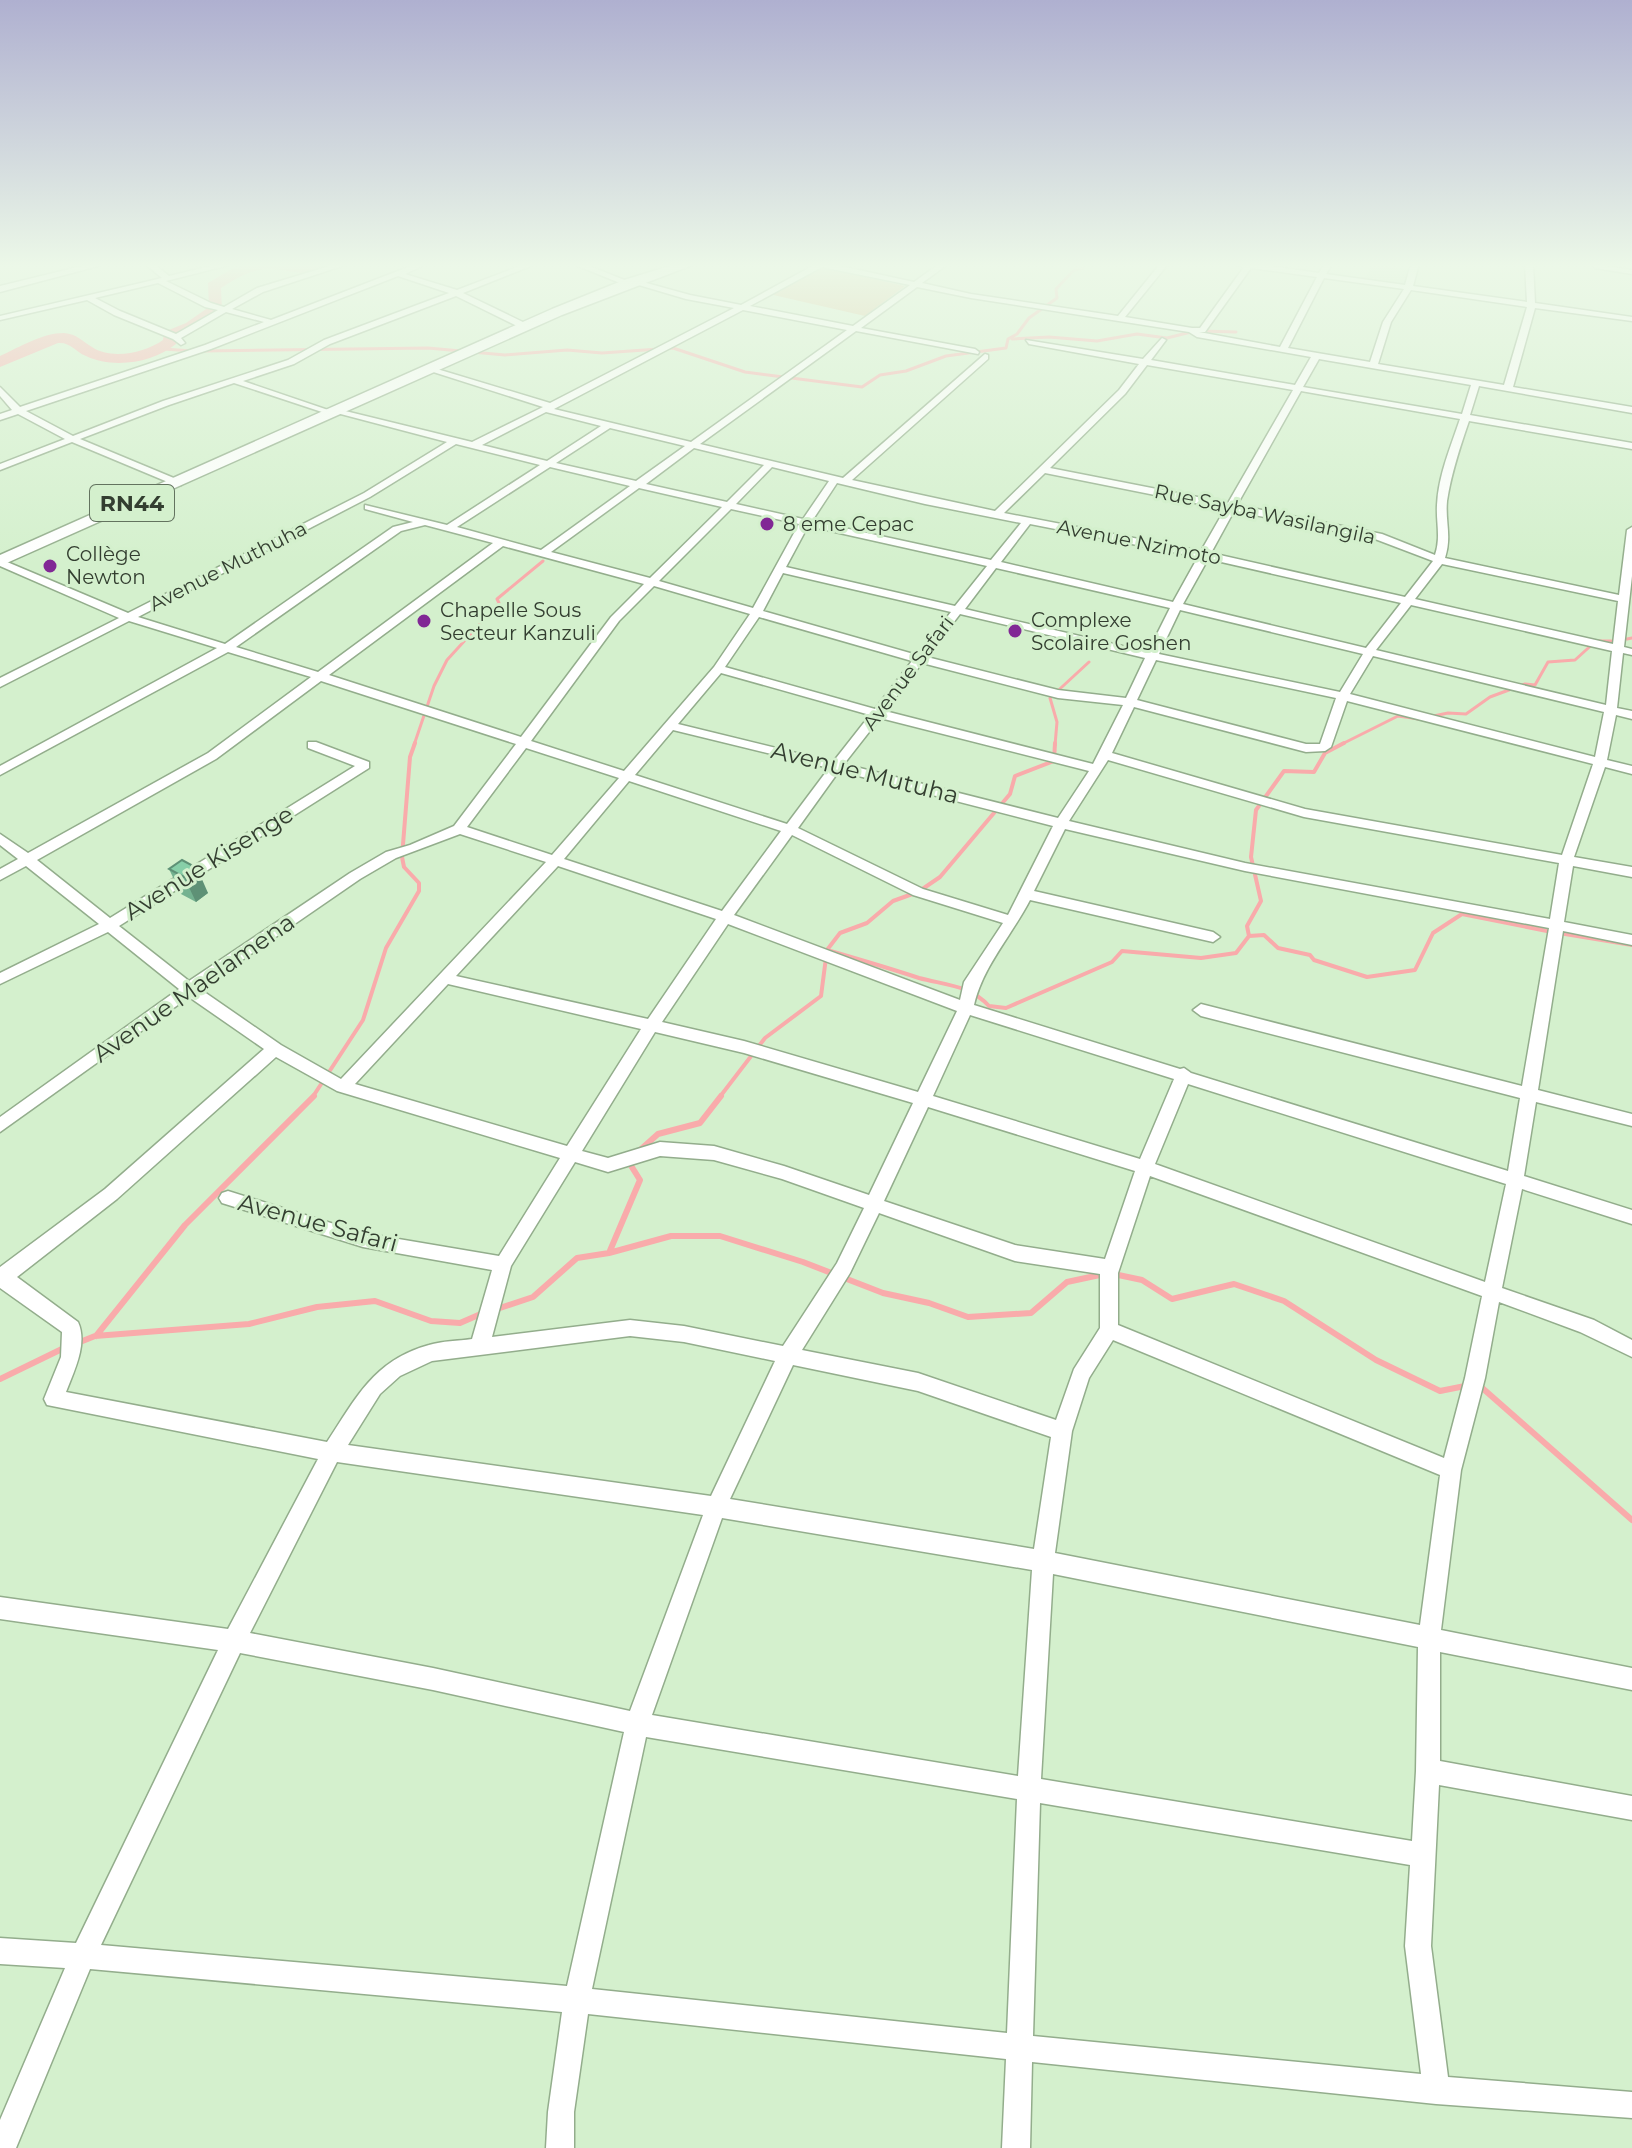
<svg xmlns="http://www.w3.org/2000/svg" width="1632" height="2148" font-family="Montserrat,sans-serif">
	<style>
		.built { fill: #c4e5bc }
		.green { fill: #dabe91 }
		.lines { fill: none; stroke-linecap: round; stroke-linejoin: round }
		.stream-far2 { stroke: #f9abab; stroke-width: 3 }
		.stream-far1 { stroke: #f9abab; stroke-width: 4 }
		.stream { stroke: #f9abab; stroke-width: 6 }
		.river { fill: #f9abab; fill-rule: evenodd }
		.minor-casing { stroke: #93ad8c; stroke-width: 3 }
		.tertiary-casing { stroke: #93ad8c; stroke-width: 3 }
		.primary-casing { stroke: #93ad8c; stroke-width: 3 }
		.minor { fill: #fff; fill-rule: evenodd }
		.tertiary { fill: #fff; fill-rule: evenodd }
		.primary { fill: #fff; fill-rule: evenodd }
		.wall { fill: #74b290 }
		.shaded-wall { fill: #5e9176 }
		.building { fill: #87cfa8; stroke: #5e9176; stroke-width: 2 }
		.poi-dot { fill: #812895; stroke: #d4f0cd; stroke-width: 3 }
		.labels { text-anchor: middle; stroke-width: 6; stroke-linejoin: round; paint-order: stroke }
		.far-street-label { font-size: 20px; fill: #333e30; stroke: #d4f0cd }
		.far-poi-label { font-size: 20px; fill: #333e30; stroke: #d4f0cd; text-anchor: start }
		.shield { fill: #d4f0cd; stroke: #63735f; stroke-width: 2 }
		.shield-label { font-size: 22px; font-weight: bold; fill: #333e30 }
		.street-label { font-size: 24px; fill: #333e30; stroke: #d4f0cd }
	</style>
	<rect width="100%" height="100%" fill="#d4f0cd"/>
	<path class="built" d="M 1372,265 L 1410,270 L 1404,287 L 1358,280 L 1360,277 L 1366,277 Z"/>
	<path class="green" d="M 820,267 L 905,286 L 865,316 L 769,294 Z"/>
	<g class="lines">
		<path class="stream-far2" d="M 1201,331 L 1236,332
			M 1012,339 L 1049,337 L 1097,341 L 1137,334 L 1167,338 L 1191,332
			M 164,349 L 192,351
			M 202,351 L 428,348 L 505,355 L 567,350 L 602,353 L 673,348 L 745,372 L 862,387 L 880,375 L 906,371 L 946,356 L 1006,348 L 1008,339 L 1017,334 L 1029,318 L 1057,298 L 1056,289 L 1074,270 L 1083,268
			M 1627,639 L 1632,638
			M 414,745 L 434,686 L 447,660 L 499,603 L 497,599 L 543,561
			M 1055,745 L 1057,722 L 1050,698 L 1089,662
			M 1340,745 L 1398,716 L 1419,719 L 1448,713 L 1466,714 L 1490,697 L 1525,684 L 1535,685 L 1548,662 L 1575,660 L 1596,641 L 1617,641"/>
		<path class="stream-far1" d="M 1559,933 L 1632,945
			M 1249,936 L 1264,935 L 1278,948 L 1310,955 L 1314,960 L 1367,977 L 1415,970 L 1433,933 L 1462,914 L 1552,932
			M 827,950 C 858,959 889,968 919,978 C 945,985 970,985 989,1006 L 1006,1008 L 1112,962 L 1122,951 L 1201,958 L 1236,953 L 1249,936 L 1247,926 L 1261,901 L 1251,857 L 1256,810 L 1284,771 L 1314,772 L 1325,753 L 1344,743
			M 312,1098 L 363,1020 L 386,948 L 419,891 L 419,883 L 404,867 L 402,857 L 410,757 L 415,743
			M 719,1098 L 765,1038 L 821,996 L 827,950 L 840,933 L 867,923 L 893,901 L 918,892 L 940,877 L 1010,794 L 1015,776 L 1054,761 L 1055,743"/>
		<path class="stream" d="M 639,1151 L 658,1134 L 700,1123 L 721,1096
			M 609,1253 L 640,1180 L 630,1164 L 633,1160
			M 497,1309 L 533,1297 L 577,1258 L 609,1253 L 671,1236 L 720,1236 L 803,1262 L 883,1293 L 929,1303 L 968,1317 L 1031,1313 L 1067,1282 L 1109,1273 L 1142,1280 L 1172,1299 L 1234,1284 L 1284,1301 L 1376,1360 L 1440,1391 L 1470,1385
			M 96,1336 L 185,1225 L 314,1096
			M 75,1344 L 95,1336 L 249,1324 L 317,1307 L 375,1301 L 431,1321 L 460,1323 L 483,1313
			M 0,1379 L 66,1347
			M 1480,1386 L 1632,1520"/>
		<path class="river" d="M 249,264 L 328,264 C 309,281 289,268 267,269 C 249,270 235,279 221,288 L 222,311 L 196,329 L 177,337 L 176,344 C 153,363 113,369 86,356 C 74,351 71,342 58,343 L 0,367 L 0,356 C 20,347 42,333 64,333 C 77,334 82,341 92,347 C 111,360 145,353 163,340 L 164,332 L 186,323 L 209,307 L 208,283 L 230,270 Z"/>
		<g class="minor-casing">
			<path id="minor" d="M 145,264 L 154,264 L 169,276 L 219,264 L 233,264 L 166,281 L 211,303 L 224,307 L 257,288 L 336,264 L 348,264 L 263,292 L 232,309 L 271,320 L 416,264 L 427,264 L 405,274 L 457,290 L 525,264 L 536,264 L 463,293 L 527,324 L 527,328 L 521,328 L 456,296 L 330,344 L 294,364 L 243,381 L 331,411 L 331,415 L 234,383 L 169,405 L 80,439 L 181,481 L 181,485 L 175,485 L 72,442 L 0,470 L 0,464 L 65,439 L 18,414 L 0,420 L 0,414 L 12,410 L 0,396 L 0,387 L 20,407 L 205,345 L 264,322 L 226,312 L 181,338 L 185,343 L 181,345 L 173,339 L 114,315 L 87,300 L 0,320 L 0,316 L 162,278 ZM 398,276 L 449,293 L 324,340 L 288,360 L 163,401 L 73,436 L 26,411 L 211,349 ZM 158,283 L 205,307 L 218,310 L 176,334 L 120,311 L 95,298 Z
				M 573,264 L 584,264 L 632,283 L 625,285 Z
				M 816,264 L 831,264 L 914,282 L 939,264 L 948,264 L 922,283 L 971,294 L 1118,316 L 1160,264 L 1168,264 L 1125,317 L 1192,328 L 1200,328 L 1244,267 L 1234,264 L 1255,264 L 1319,273 L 1324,264 L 1332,264 L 1326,274 L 1405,285 L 1411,264 L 1419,264 L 1413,286 L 1527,302 L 1525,264 L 1533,264 L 1535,303 L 1632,317 L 1632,321 L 1535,308 L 1513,387 L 1632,407 L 1632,413 L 1479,386 L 1470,415 L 1632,443 L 1632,449 L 1469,421 C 1460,447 1451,474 1447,501 C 1445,522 1452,536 1445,558 L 1619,595 L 1627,530 L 1632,527 L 1632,576 L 1624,647 L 1632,649 L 1632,655 L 1623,653 L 1617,708 L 1632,711 L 1632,719 L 1616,715 L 1607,760 L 1632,766 L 1632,774 L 1605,767 L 1574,857 L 1632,867 L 1632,877 L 1573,866 L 1564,922 L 1632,935 L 1632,945 L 1563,931 L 1538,1090 L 1632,1114 L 1632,1126 L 1536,1102 L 1524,1176 L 1632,1210 L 1632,1224 L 1522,1189 L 1502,1288 L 1594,1320 L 1632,1340 L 1632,1357 L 1580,1332 L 1499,1302 L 1485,1378 L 1461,1470 L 1441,1630 L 1632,1668 L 1632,1690 L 1440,1652 L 1440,1761 L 1632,1796 L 1632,1820 L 1439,1785 L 1431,1946 L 1448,2077 L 1632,2092 L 1632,2118 L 1436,2104 L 1032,2062 L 1030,2148 L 1002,2148 L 1006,2059 L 588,2014 L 574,2112 L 574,2148 L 546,2148 L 548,2112 L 562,2012 L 90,1969 L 16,2148 L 0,2148 L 0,2120 L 65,1968 L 0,1964 L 0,1938 L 76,1943 L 218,1650 L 0,1619 L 0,1597 L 228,1629 L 318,1459 L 47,1405 L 44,1399 L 61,1357 L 62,1332 L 0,1288 L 0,1267 L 105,1189 L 264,1049 L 189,997 L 0,1132 L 0,1117 L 179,989 L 108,932 L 0,984 L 0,973 L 99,924 L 26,866 L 0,880 L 0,869 L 18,859 L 0,845 L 0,834 L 28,853 L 208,753 L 311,677 L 228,652 L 0,775 L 0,766 L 217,648 L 129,621 L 0,687 L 0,678 L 119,618 L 0,566 L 0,559 L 128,613 L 364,493 L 447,442 L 333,412 L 333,408 L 472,442 L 543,407 L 427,370 L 427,366 L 550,403 L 734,308 L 686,299 L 632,283 L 632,279 L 690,295 L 741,305 ZM 822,267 L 910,285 L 853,326 L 750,306 ZM 1251,268 L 1317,277 L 1280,347 L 1199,332 L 1205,332 ZM 1324,278 L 1404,289 L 1383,322 L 1370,362 L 1288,348 ZM 917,287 L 971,298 L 1189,332 L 1197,337 L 1311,357 L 1295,385 L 1151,360 L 1166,340 L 1162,338 L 1143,359 L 1026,340 L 1029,344 L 1139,364 L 1119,390 L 995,511 L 852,480 L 988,359 L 988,355 L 985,354 L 843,478 L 700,444 L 856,331 L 978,354 L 979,352 L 975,349 L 861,328 ZM 1411,290 L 1527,307 L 1504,385 L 1378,364 L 1391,322 ZM 743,310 L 847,330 L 691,442 L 554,409 ZM 1319,359 L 1471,385 L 1462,414 L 1303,387 ZM 1147,365 L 1293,390 L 1228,503 L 1050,468 L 1125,394 ZM 1301,391 L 1460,419 C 1451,446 1438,476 1437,505 C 1436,523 1441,537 1435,555 L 1382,534 L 1237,505 ZM 546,412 L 601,426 L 547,461 L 482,445 ZM 610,428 L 685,446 L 636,481 L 556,463 ZM 456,444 L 540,465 L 447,525 L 365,505 L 365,509 L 413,522 L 393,527 L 225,644 L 138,617 L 370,497 ZM 694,448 L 764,465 L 727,502 L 646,484 ZM 550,467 L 630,486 L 541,550 L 457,527 ZM 772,467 L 829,481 L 803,519 L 736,504 ZM 1045,473 L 1225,509 L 1201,551 L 1004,513 ZM 837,483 L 925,504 L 1021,523 L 991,560 L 812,521 ZM 639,488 L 722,507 L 650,578 L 551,552 ZM 731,509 L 799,524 L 753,608 L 659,581 ZM 1234,511 L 1375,539 L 1433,561 L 1405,597 L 1211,553 ZM 1030,524 L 1198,557 L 1173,602 L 1001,562 ZM 425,525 L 493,543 L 318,672 L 236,647 L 401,531 ZM 808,526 L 987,566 L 955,606 L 786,567 ZM 503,546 L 644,584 L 611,617 L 521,737 L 329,675 ZM 1208,559 L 1401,603 L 1366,648 L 1183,604 ZM 1442,564 L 1618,601 L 1613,644 L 1415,599 ZM 996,568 L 1170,608 L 1148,652 L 965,609 ZM 783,573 L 951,612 L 917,655 L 763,611 ZM 654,586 L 750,614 L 714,667 L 624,771 L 531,741 L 619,621 ZM 1411,605 L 1612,651 L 1606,705 L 1376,650 ZM 1180,610 L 1363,654 L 1340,692 L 1159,654 ZM 960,614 L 1145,658 L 1126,698 L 1058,690 L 927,657 ZM 759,617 L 912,661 L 875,709 L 725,667 ZM 1373,656 L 1604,712 L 1595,757 L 1350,694 ZM 1156,660 L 1336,698 L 1320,744 L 1306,744 L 1137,700 ZM 922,663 L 1058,698 L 1123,705 L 1093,764 L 885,711 ZM 721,673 L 870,715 L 833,762 L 678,724 ZM 321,681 L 516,744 L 454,826 L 410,845 L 386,852 L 350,873 L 189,981 L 119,926 L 369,768 L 369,762 L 316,742 L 308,742 L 308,748 L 355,766 L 110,918 L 37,860 L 216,759 ZM 1347,701 L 1593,764 L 1562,855 L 1305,809 L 1112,753 L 1134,707 L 1306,752 L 1325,751 L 1331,747 ZM 880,718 L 1089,771 L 1058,818 L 844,764 ZM 673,730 L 829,768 L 787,824 L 635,775 ZM 526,748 L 619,778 L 552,855 L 467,827 ZM 1108,760 L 1304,817 L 1559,863 L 1550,919 L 1245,863 L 1069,821 ZM 839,771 L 1053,826 L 1008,915 L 923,889 L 798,828 ZM 629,781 L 781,831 L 722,911 L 564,859 ZM 1065,829 L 1245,871 L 1549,928 L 1522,1086 L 1201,1004 L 1193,1010 L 1201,1016 L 1520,1098 L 1508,1171 L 1191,1073 L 1184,1068 L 1180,1069 L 974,1005 C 983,966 1012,935 1030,900 L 1213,942 L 1220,937 L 1213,932 L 1034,891 ZM 460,834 L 546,862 L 341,1079 L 281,1045 L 200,989 L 360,879 L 396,858 ZM 792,835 L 913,895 L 1003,923 L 964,982 L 960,1000 L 734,915 ZM 558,866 L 716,919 L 648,1019 L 456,976 ZM 728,924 L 957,1011 L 918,1092 L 744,1041 L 662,1022 ZM 448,984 L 641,1029 L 567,1146 L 355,1084 ZM 970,1015 L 1174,1079 L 1140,1159 L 933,1096 ZM 655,1032 L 744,1053 L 913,1103 L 869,1195 L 784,1166 L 714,1146 L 660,1142 L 608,1158 L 582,1151 ZM 276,1057 L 337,1091 L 560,1158 L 499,1256 L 363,1233 L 228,1191 L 222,1193 L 219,1198 L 222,1203 L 363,1247 L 492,1270 L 472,1339 C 458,1341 442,1341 429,1345 C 374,1360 356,1398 327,1442 L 66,1392 C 74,1371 88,1344 78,1322 L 17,1277 L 117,1199 ZM 1188,1084 L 1506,1184 L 1485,1282 L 1155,1164 ZM 928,1107 L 1135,1171 L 1105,1259 L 1015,1245 L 884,1201 ZM 660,1156 L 714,1160 L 782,1179 L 864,1208 L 837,1263 L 783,1346 L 684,1326 L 630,1320 L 492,1337 L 511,1266 L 575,1162 L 608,1172 ZM 1150,1176 L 1482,1296 L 1465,1378 L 1444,1458 L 1118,1325 L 1118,1273 ZM 879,1213 L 1015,1261 L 1100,1274 L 1100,1328 L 1074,1369 L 1056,1420 L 918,1373 L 802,1350 L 850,1273 ZM 630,1336 L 684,1342 L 775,1361 L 711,1496 L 348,1445 L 380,1394 L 400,1376 L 432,1361 ZM 1113,1340 L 1440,1475 L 1420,1625 L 1055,1553 L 1072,1431 L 1089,1378 ZM 793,1365 L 918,1391 L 1051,1437 L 1034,1549 L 730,1499 ZM 337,1462 L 703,1515 L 630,1711 L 433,1668 L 250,1633 ZM 722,1518 L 1032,1570 L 1018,1776 L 652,1715 ZM 1053,1574 L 1418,1647 L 1416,1771 L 1412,1841 L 1041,1779 ZM 240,1653 L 433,1690 L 624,1732 L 567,1986 L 101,1945 ZM 646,1737 L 1017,1799 L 1007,2033 L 592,1989 ZM 1040,1803 L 1410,1865 L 1405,1946 L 1421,2074 L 1033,2036 Z
				M 1592,264 L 1632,270 L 1632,274 L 1595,268 Z"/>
		</g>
		<g class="tertiary-casing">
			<path id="tertiary" d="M 90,264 L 106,264 L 0,292 L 0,286 Z"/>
		</g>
		<g class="primary-casing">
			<path id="primary" d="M 676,264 L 695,264 L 562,315 L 0,566 L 0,555 L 552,309 L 624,280 Z"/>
		</g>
		<use href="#minor" class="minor"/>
		<use href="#tertiary" class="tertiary"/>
		<use href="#primary" class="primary"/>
	</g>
	<path class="wall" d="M 182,860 L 208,893 L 196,902 L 181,894 L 169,869 Z"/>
	<path class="shaded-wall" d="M 197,868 L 208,893 L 196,902 L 184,877 Z"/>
	<path class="building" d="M 182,860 L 197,868 L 184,877 L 169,869 Z"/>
	<linearGradient id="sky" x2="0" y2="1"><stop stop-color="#afb0d0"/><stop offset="0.47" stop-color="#ecf8e8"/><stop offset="1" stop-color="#ecf8e8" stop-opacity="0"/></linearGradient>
	<rect width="1632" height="565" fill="url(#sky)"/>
	<g class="poi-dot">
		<circle cx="767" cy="524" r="8"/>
		<circle cx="50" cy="566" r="8"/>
		<circle cx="424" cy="621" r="8"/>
		<circle cx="1015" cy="631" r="8"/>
	</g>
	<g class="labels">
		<g class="far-street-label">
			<text transform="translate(1265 514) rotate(12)" y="7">Rue Sayba Wasilangila</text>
			<text transform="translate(1139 542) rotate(11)" y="7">Avenue Nzimoto</text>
			<text transform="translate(228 566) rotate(-27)" y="7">Avenue Muthuha</text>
			<text transform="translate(908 673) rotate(-53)" y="7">Avenue Safari</text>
		</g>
		<g class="far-poi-label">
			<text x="783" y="531">8 eme Cepac</text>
			<text x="66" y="561">Collège<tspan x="66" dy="23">Newton</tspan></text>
			<text x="440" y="617">Chapelle Sous<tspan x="440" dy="23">Secteur Kanzuli</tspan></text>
			<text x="1031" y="627">Complexe<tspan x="1031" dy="23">Scolaire Goshen</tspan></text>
		</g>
		<rect class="shield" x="90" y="485" width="84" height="36" rx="6"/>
		<g class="shield-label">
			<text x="132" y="511">RN44</text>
		</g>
		<g class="street-label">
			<text transform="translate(865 773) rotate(14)" y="8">Avenue Mutuha</text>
			<text transform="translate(209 863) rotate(-32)" y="8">Avenue Kisenge</text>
			<text transform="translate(194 988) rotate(-35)" y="8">Avenue Maelamena</text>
			<text transform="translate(318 1223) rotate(15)" y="8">Avenue Safari</text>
		</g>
	</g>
</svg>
